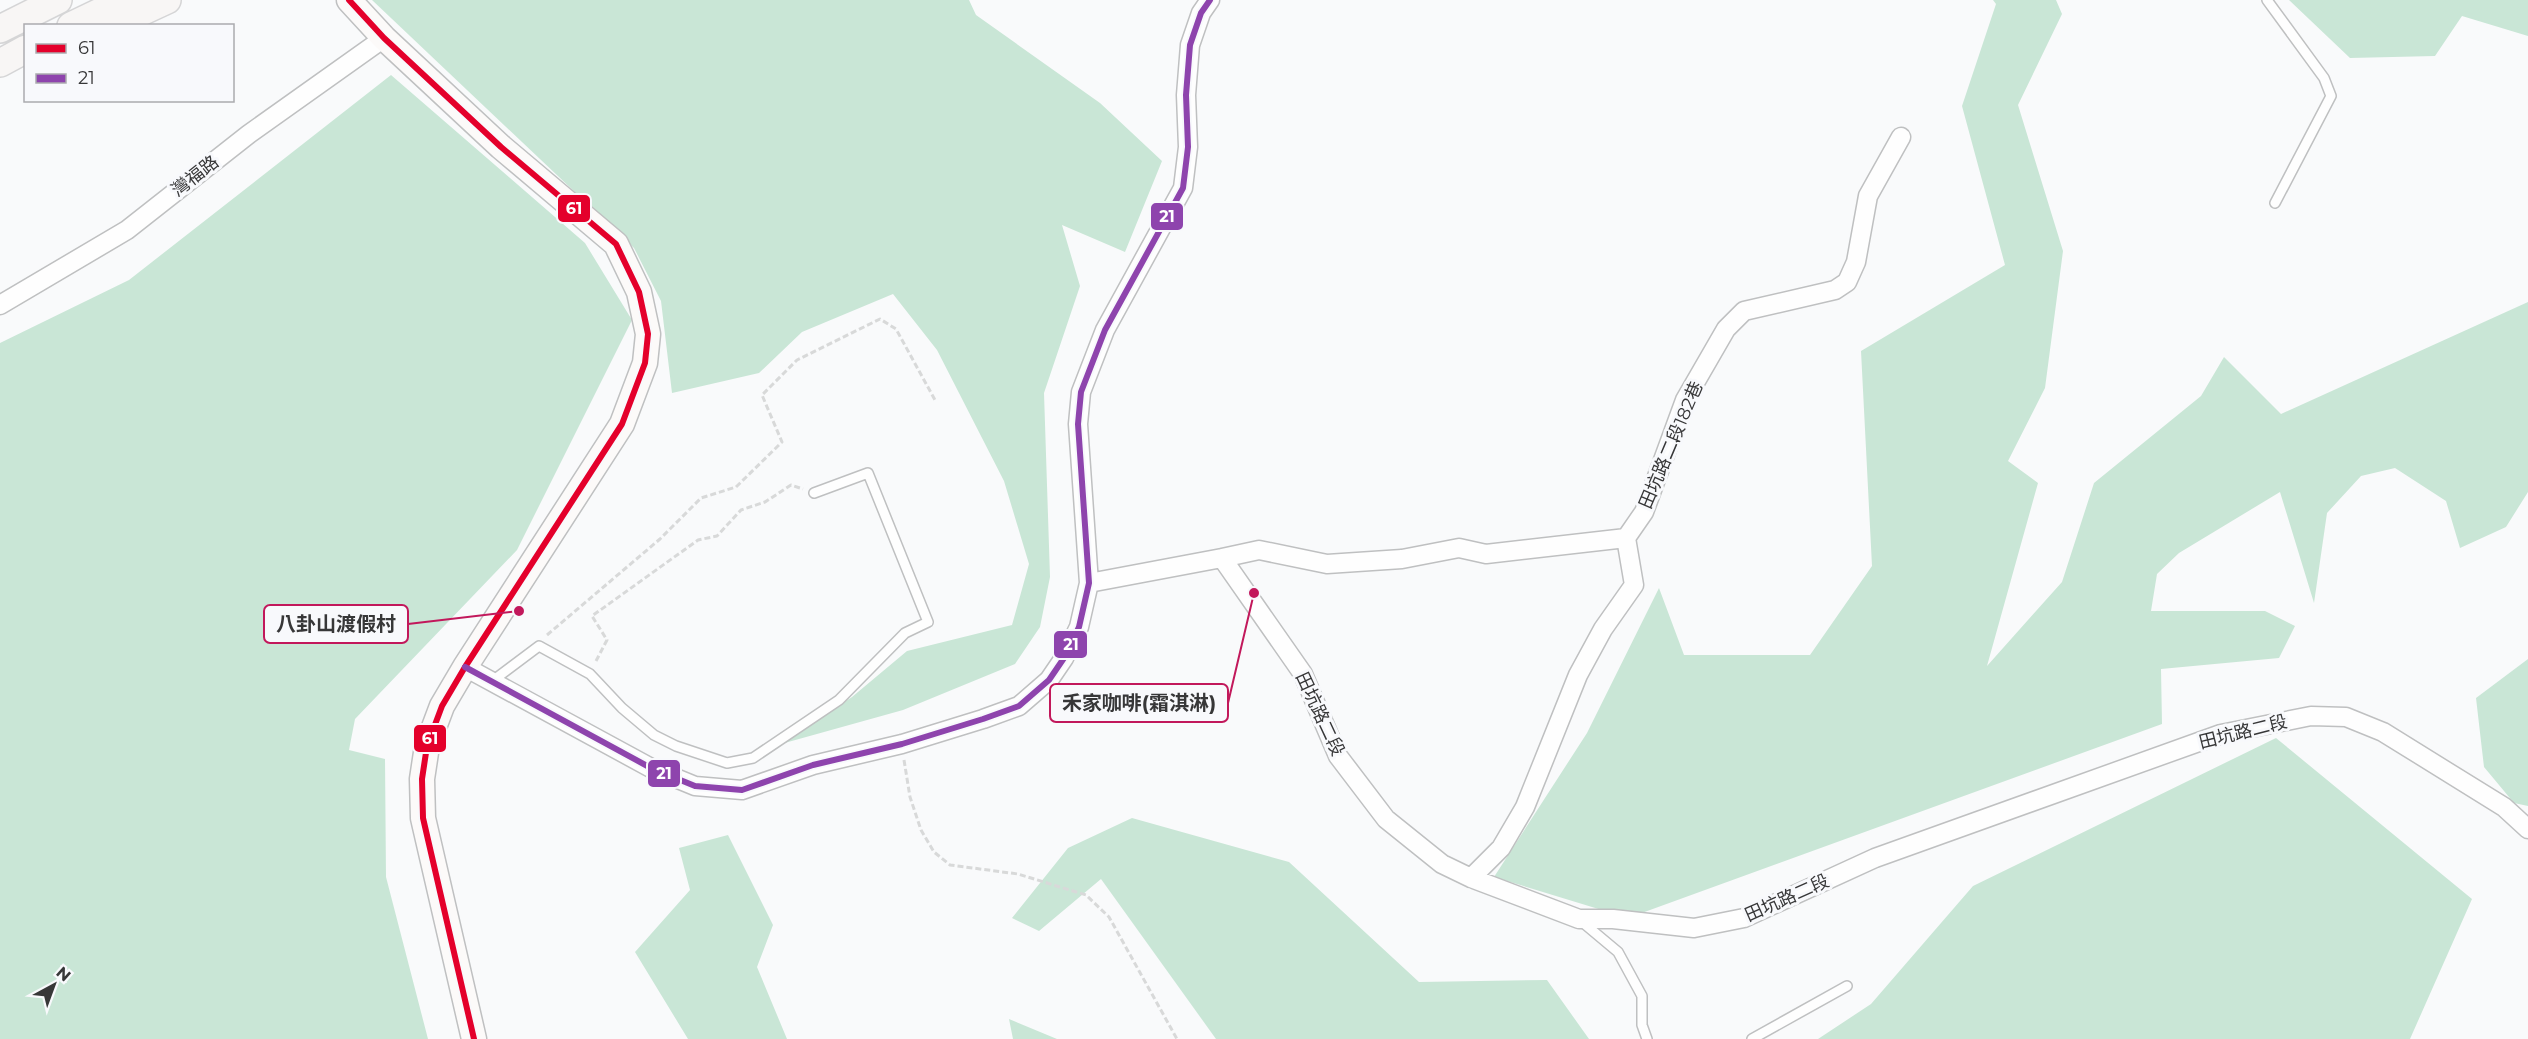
<svg xmlns="http://www.w3.org/2000/svg" width="2528" height="1039" font-family="Montserrat,'Noto Sans TC',sans-serif">
	<style>
		.forest { fill: #c9e6d6 }
		.lines { fill: none; stroke-linecap: round; stroke-linejoin: round }
		.lane-casing { stroke: #bfc0c1; stroke-width: 12 }
		.street-casing { stroke: #bfc0c1; stroke-width: 21 }
		.secondary-casing { stroke: #bfc0c1; stroke-width: 27 }
		.primary-casing { stroke: #d5d5d6; stroke-width: 30 }
		.path { stroke: #d8d9d9; stroke-width: 3; stroke-dasharray: 6 3; stroke-linecap: butt }
		.lane { stroke: #fefefe; stroke-width: 9 }
		.street { stroke: #fefefe; stroke-width: 18 }
		.secondary { stroke: #fcfaf9; stroke-width: 24 }
		.primary { stroke: #f8f6f5; stroke-width: 27 }
		.bus-1-casing { stroke: #f8f9fc; stroke-width: 10 }
		.bus-2-casing { stroke: #f8f9fc; stroke-width: 10 }
		.bus-1 { stroke: #e4002b; stroke-width: 6 }
		.bus-2 { stroke: #8e44ad; stroke-width: 6 }
		.labels { text-anchor: middle; stroke-width: 6; stroke-linejoin: round; paint-order: stroke }
		.street-label { font-size: 18px; fill: #373738; stroke: #f8f9fc }
		.leader { fill: none; stroke: #c2185b; stroke-width: 2 }
		.callout-dot { fill: #c2185b; stroke: #f8f9fc; stroke-width: 2 }
		.callout { fill: #f8f9fc; stroke: #c2185b; stroke-width: 2 }
		.callout-label { font-size: 20px; text-anchor: middle; font-weight: bold; fill: #373738 }
		.line-badge { stroke: #f8f9fc; stroke-width: 2 }
		.badge-label { font-size: 16px; text-anchor: middle; font-weight: bold; fill: #fff }
	</style>
	<rect width="100%" height="100%" fill="#f9fafb"/>
	<path class="forest" d="M 372,0 L 969,0 L 976,15 L 1100,103 L 1162,161 L 1125,252 L 1062,225 L 1080,286 L 1044,393 L 1050,577 L 1040,627 L 1015,664 L 903,710 L 781,744 L 852,697 L 907,651 L 1012,625 L 1029,564 L 1004,481 L 937,350 L 893,294 L 802,332 L 759,373 L 672,393 L 661,301 L 634,248 Z
		M 1993,0 L 2056,0 L 2062,14 L 2018,105 L 2063,251 L 2045,388 L 2008,461 L 2038,483 L 1987,666 L 2062,582 L 2094,483 L 2201,396 L 2224,357 L 2281,414 L 2528,302 L 2528,492 L 2506,527 L 2460,548 L 2446,501 L 2395,468 L 2361,476 L 2327,513 L 2314,603 L 2280,492 L 2179,553 L 2157,574 L 2151,611 L 2265,611 L 2295,626 L 2279,658 L 2161,669 L 2162,724 L 1628,918 L 1494,877 L 1587,733 L 1659,588 L 1684,655 L 1810,655 L 1872,566 L 1861,351 L 2005,265 L 1962,106 L 1996,4 Z
		M 2289,0 L 2528,0 L 2528,36 L 2462,16 L 2435,56 L 2350,58 Z
		M 391,75 L 585,243 L 632,320 L 517,550 L 355,719 L 349,750 L 385,759 L 386,877 L 428,1039 L 0,1039 L 0,343 L 129,280 Z
		M 2528,659 L 2528,806 L 2514,803 L 2484,767 L 2476,698 Z
		M 2276,738 L 2472,899 L 2410,1039 L 1818,1039 L 1871,1004 L 1973,886 Z
		M 1132,818 L 1289,862 L 1419,982 L 1547,980 L 1589,1039 L 1216,1039 L 1101,879 L 1039,931 L 1012,918 L 1068,848 Z
		M 728,835 L 773,925 L 757,967 L 787,1039 L 688,1039 L 635,952 L 690,890 L 679,848 Z
		M 1009,1019 L 1057,1039 L 1013,1039 Z"/>
	<g class="lines">
		<g class="lane-casing">
			<path id="lane" d="M 2267,0 L 2324,78 L 2331,96 L 2275,203
				M 491,682 L 539,646 L 590,674 L 622,708 L 654,735 L 676,746 L 727,763 L 753,758 L 839,700 L 905,633 L 928,622 L 868,473 L 814,493
				M 1581,921 L 1618,952 L 1642,996 L 1642,1025 L 1647,1039
				M 1752,1039 L 1847,986"/>
		</g>
		<g class="street-casing">
			<path id="street" d="M 0,305 L 127,230 L 249,134 L 384,38
				M 1222,558 L 1259,550 L 1327,564 L 1402,559 L 1459,548 L 1486,554 L 1626,538
				M 1089,583 L 1222,558 L 1303,674 L 1338,756 L 1386,819 L 1442,864 L 1471,878 L 1579,919 L 1613,919 L 1694,928 L 1744,918 L 1875,858 L 2221,734 L 2311,716 L 2346,717 L 2383,732 L 2504,807 L 2528,829
				M 465,667 L 651,768 L 695,786 L 742,790 L 813,765 L 902,744 L 983,719 L 1019,706 L 1049,680 L 1064,658 L 1079,627 L 1089,583 L 1078,424 L 1081,392 L 1105,330 L 1183,188 L 1188,147 L 1186,95 L 1190,45 L 1201,13 L 1210,0
				M 1471,878 L 1501,848 L 1525,807 L 1578,675 L 1603,629 L 1634,585 L 1626,538 L 1644,512 L 1685,400 L 1726,329 L 1744,311 L 1835,290 L 1847,282 L 1856,262 L 1868,196 L 1901,137"/>
		</g>
		<g class="secondary-casing">
			<path id="secondary" d="M 349,0 L 384,38 L 501,147 L 616,244 L 639,292 L 648,334 L 645,363 L 622,424 L 465,667 L 442,706 L 427,746 L 422,779 L 423,818 L 474,1039"/>
		</g>
		<g class="primary-casing">
			<path id="primary" d="M 71,26 L 125,0
				M 111,26 L 167,0
				M 0,29 L 58,0
				M 0,63 L 26,49"/>
		</g>
		<path class="path" d="M 547,635 L 660,539 L 701,498 L 736,487 L 782,442 L 762,395 L 797,360 L 880,319 L 896,329 L 935,400
			M 596,661 L 607,640 L 592,616 L 698,540 L 717,536 L 741,510 L 765,502 L 791,485 L 803,489
			M 904,760 L 910,797 L 921,830 L 934,852 L 950,865 L 1018,874 L 1086,895 L 1109,917 L 1177,1039"/>
		<use href="#lane" class="lane"/>
		<use href="#street" class="street"/>
		<use href="#secondary" class="secondary"/>
		<use href="#primary" class="primary"/>
		<g class="bus-1-casing">
			<path id="bus-1" d="M 349,0 L 384,38 L 501,147 L 616,244 L 639,292 L 648,334 L 645,363 L 622,424 L 465,667 L 442,706 L 427,746 L 422,779 L 423,818 L 474,1039"/>
		</g>
		<g class="bus-2-casing">
			<path id="bus-2" d="M 465,667 L 651,768 L 695,786 L 742,790 L 813,765 L 902,744 L 983,719 L 1019,706 L 1049,680 L 1064,658 L 1079,627 L 1089,583 L 1078,424 L 1081,392 L 1105,330 L 1183,188 L 1188,147 L 1186,95 L 1190,45 L 1201,13 L 1210,0"/>
		</g>
		<use href="#bus-1" class="bus-1"/>
		<use href="#bus-2" class="bus-2"/>
	</g>
	<g class="labels">
		<g class="street-label">
			<text transform="translate(195 176) rotate(-38)" y="6">灣福路</text>
			<text transform="translate(1671 445) rotate(-67)" y="6">田坑路二段182巷</text>
			<text transform="translate(1320 714) rotate(65)" y="6">田坑路二段</text>
			<text transform="translate(2243 732) rotate(-14)" y="6">田坑路二段</text>
			<text transform="translate(1787 898) rotate(-24)" y="6">田坑路二段</text>
		</g>
	</g>
	<path class="leader" d="M519 611L408 624M1254 593L1228 703"/>
	<g class="callout-dot">
		<circle cx="519" cy="611" r="6"/>
		<circle cx="1254" cy="593" r="6"/>
	</g>
	<g class="callout">
		<rect x="264" y="605" width="144" height="38" rx="6"/>
		<rect x="1050" y="684" width="178" height="38" rx="6"/>
	</g>
	<g class="callout-label">
		<text x="336" y="631">八卦山渡假村</text>
		<text x="1139" y="710">禾家咖啡(霜淇淋)</text>
	</g>
	<g class="line-badge">
		<rect x="557" y="194" width="34" height="29" rx="6" fill="#e4002b"/>
		<rect x="1150" y="202" width="34" height="29" rx="6" fill="#8e44ad"/>
		<rect x="1053" y="630" width="35" height="29" rx="6" fill="#8e44ad"/>
		<rect x="413" y="724" width="34" height="29" rx="6" fill="#e4002b"/>
		<rect x="647" y="759" width="34" height="29" rx="6" fill="#8e44ad"/>
	</g>
	<g class="badge-label">
		<text x="574" y="214">61</text>
		<text x="1167" y="222">21</text>
		<text x="1071" y="650">21</text>
		<text x="430" y="744">61</text>
		<text x="664" y="779">21</text>
	</g>
	<rect x="24" y="24" width="210" height="78" fill="#f8f9fc" stroke="#ababae" stroke-width="1.5"/>
	<rect x="36" y="44" width="30" height="9" fill="#e4002b" stroke="#ababae" stroke-width="1.5"/>
	<text x="78" y="54" font-size="18" fill="#373738">61</text>
	<rect x="36" y="74" width="30" height="9" fill="#8e44ad" stroke="#ababae" stroke-width="1.5"/>
	<text x="78" y="84" font-size="18" fill="#373738">21</text>
	<g transform="translate(54 985) rotate(41)" stroke="#f8f9fc" stroke-width="4.5" paint-order="stroke">
	<path d="M0-4.5L10 22L0 15L-10 22Z" fill="#373738"/>
	<text y="-9" font-size="16" font-weight="bold" text-anchor="middle" fill="#373738">N</text>
	</g>
</svg>
